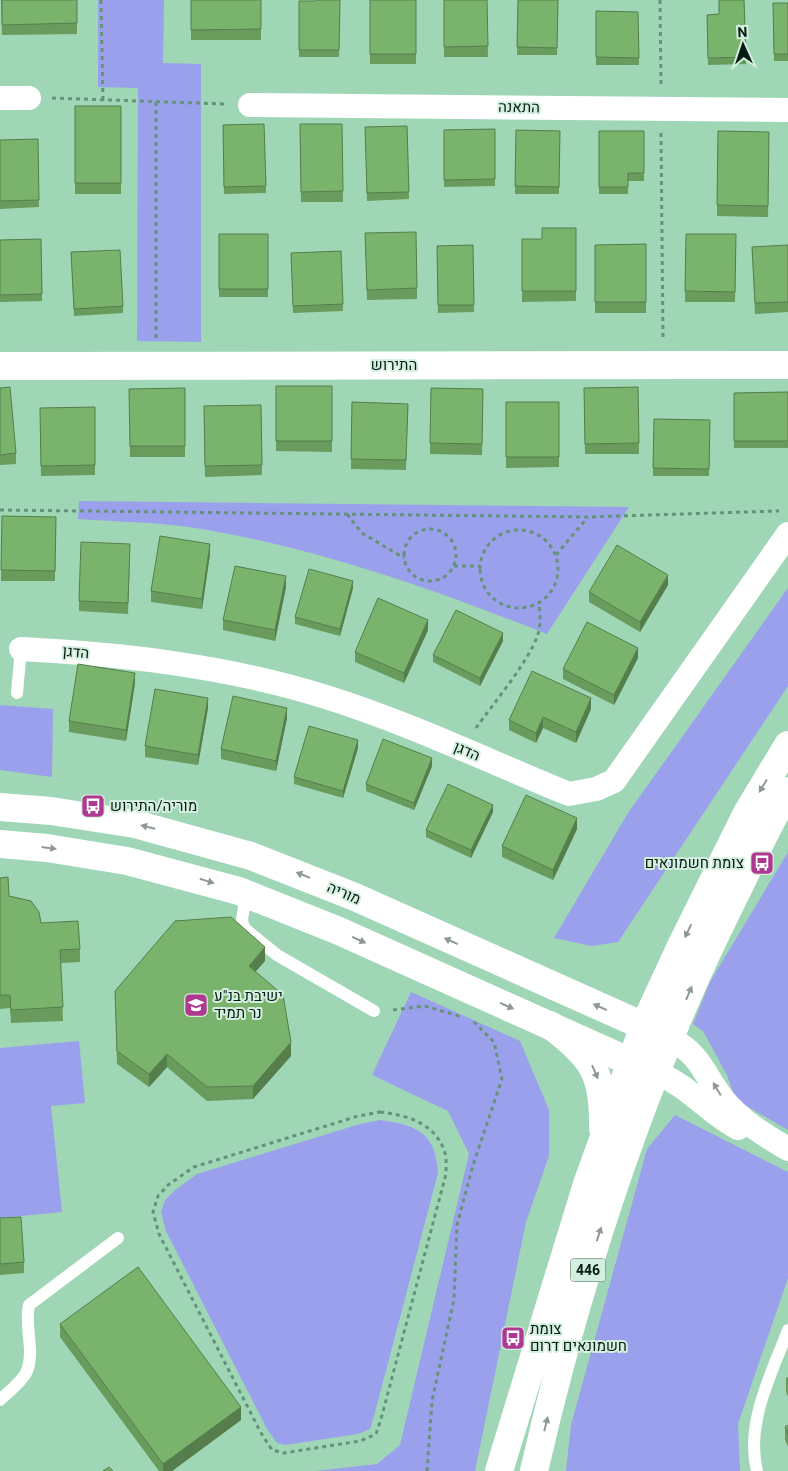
<svg xmlns="http://www.w3.org/2000/svg" width="788" height="1471" font-family="Roboto,Heebo,sans-serif">
	<style>
		.green { fill: #9aa0ec }
		.lines { fill: none; stroke-linecap: round; stroke-linejoin: round }
		.path { stroke: #66927a; stroke-width: 3; stroke-dasharray: 4 4; stroke-linecap: butt }
		.service { stroke: #fff; stroke-width: 12 }
		.minor { stroke: #fff; stroke-width: 24 }
		.tertiary { stroke: #fff; stroke-width: 28 }
		.primary { stroke: #fff; stroke-width: 28 }
		.wall { fill: #699b5d }
		.shaded-wall { fill: #557e4c }
		.building { fill: #7ab46c; stroke: #557e4c }
		.oneway { fill: #8f9994 }
		.labels { text-anchor: middle; stroke-width: 4; stroke-linejoin: round; paint-order: stroke }
		.shield { fill: #d4efdf; stroke: #445c50; stroke-width: 1 }
		.shield-label { font-size: 14px; font-weight: bold; fill: #061d12 }
		.street-label { font-size: 15px; fill: #061d12; stroke: #d4efdf }
		.poi-label { font-size: 15px; fill: #061d12; stroke: #d4efdf; text-anchor: start }
	</style>
	<rect width="100%" height="100%" fill="#9ed6b6"/>
	<path class="green" d="M 98,0 L 164,0 L 163,63 L 201,64 L 201,342 L 137,341 L 138,88 L 98,87 Z
		M 79,501 L 629,507 L 547,634 C 435,590 321,549 202,529 C 162,522 119,522 78,519 Z
		M 788,588 L 788,686 L 618,942 L 592,946 L 554,938 L 628,813 Z
		M 0,705 L 53,709 L 52,777 L 0,770 Z
		M 788,852 L 788,1130 L 736,1100 L 727,1075 L 703,1031 L 693,1024 L 710,982 Z
		M 411,992 L 520,1041 L 549,1110 L 549,1156 L 526,1222 L 475,1471 L 316,1471 L 377,1464 L 400,1445 L 469,1154 L 448,1111 L 372,1075 Z
		M 79,1041 L 85,1103 L 51,1106 L 62,1212 L 0,1218 L 0,1048 Z
		M 675,1115 L 788,1172 L 788,1278 L 738,1424 L 740,1471 L 566,1471 L 571,1425 L 647,1149 Z
		M 380,1120 C 417,1125 436,1133 438,1173 L 374,1416 L 370,1429 L 358,1434 L 285,1445 L 277,1443 L 267,1429 L 166,1231 L 161,1212 L 165,1200 L 174,1191 L 197,1174 L 360,1124 Z"/>
	<g class="lines">
		<path class="path" d="M 101,0 L 103,100
			M 660,0 L 661,84
			M 52,98 L 226,104
			M 156,102 L 156,340
			M 661,133 L 663,339
			M 0,510 L 588,517 L 779,511
			M 347,514 L 362,533 L 404,558
			M404 555a26 26 0 1 1 52 0a26 26 0 1 1-52 0Z
			M480 569a39 39 0 1 1 78 0a39 39 0 1 1-78 0Z
			M 556,555 L 588,517
			M 454,566 L 480,566
			M 476,728 C 493,704 530,660 538,634 C 541,624 540,613 539,603
			M 393,1010 L 425,1006 L 462,1017
			M 380,1112 C 407,1115 434,1123 444,1150 C 447,1157 446,1166 446,1174 L 381,1419 L 376,1434 L 360,1441 L 284,1453 L 272,1450 L 261,1433 L 159,1234 L 153,1212 L 158,1196 L 168,1185 L 194,1167 L 358,1116 Z
			M 427,1471 L 432,1401 L 454,1299 L 457,1225 L 473,1165 L 502,1079 L 494,1042 L 473,1021"/>
		<path class="service" d="M 17,693 L 21,649
			M 246,894 L 242,920 L 244,928 L 277,955 L 374,1011
			M 0,1400 C 8,1392 23,1381 27,1371 C 35,1350 24,1326 29,1305 L 118,1238
			M 757,1471 C 745,1423 772,1373 788,1330"/>
		<path class="minor" d="M 0,98 L 29,98
			M 250,105 L 788,110
			M 21,649 C 123,654 228,666 326,697 C 409,723 488,761 569,794 L 596,789 L 614,781 L 788,534
			M 670,1038 C 703,1057 702,1072 723,1099 C 740,1120 764,1135 788,1149
			M 657,1073 C 691,1087 707,1112 738,1128"/>
		<path class="tertiary" d="M 0,366 L 788,365
			M 0,807 L 51,811 L 135,824 L 251,856 L 355,897 L 666,1036
			M 0,844 L 47,848 L 127,861 L 239,891 L 339,931 L 653,1072"/>
		<path class="primary" d="M 550,1025 C 593,1057 604,1074 603,1128
			M 499,1471 L 587,1184 L 644,1026 L 682,944 L 747,813 L 788,745
			M 534,1471 C 579,1275 643,1079 733,899 C 751,863 767,825 788,791"/>
	</g>
	<path class="wall" d="M 1,0 L 77,0 L 77,34 L 2,35 Z
		M 191,0 L 261,0 L 261,40 L 191,40 Z
		M 340,0 L 339,57 L 299,57 L 299,1 L 315,1 Z
		M 370,0 L 416,0 L 416,64 L 370,64 Z
		M 444,0 L 487,0 L 488,57 L 444,57 Z
		M 518,0 L 558,0 L 557,55 L 517,55 Z
		M 744,0 L 746,64 L 708,65 L 707,15 L 719,14 Z
		M 773,3 L 788,3 L 788,61 L 774,61 Z
		M 596,11 L 638,12 L 639,65 L 596,65 Z
		M 75,106 L 121,106 L 121,194 L 75,194 Z
		M 264,124 L 266,193 L 224,194 L 223,125 Z
		M 300,124 L 342,124 L 343,202 L 301,202 Z
		M 407,126 L 409,199 L 367,201 L 365,127 Z
		M 495,129 L 495,186 L 444,187 L 444,130 Z
		M 516,130 L 560,131 L 559,194 L 515,194 Z
		M 599,131 L 644,131 L 644,181 L 628,181 L 628,194 L 599,194 Z
		M 718,131 L 769,132 L 768,217 L 717,216 Z
		M 38,139 L 39,207 L 0,209 L 0,140 Z
		M 576,228 L 576,301 L 522,302 L 522,239 L 542,239 Z
		M 365,233 L 417,288 L 417,299 L 367,300 Z
		M 219,234 L 268,234 L 268,297 L 219,297 Z
		M 686,234 L 736,234 L 735,302 L 685,302 Z
		M 41,239 L 42,301 L 0,302 L 0,240 Z
		M 646,244 L 646,313 L 595,313 L 595,245 Z
		M 473,245 L 474,312 L 438,313 L 437,246 Z
		M 788,245 L 788,312 L 755,314 L 752,247 Z
		M 341,251 L 343,311 L 293,313 L 291,253 Z
		M 71,252 L 123,306 L 123,313 L 74,316 Z
		M 276,386 L 332,386 L 332,452 L 276,451 Z
		M 638,387 L 639,454 L 585,454 L 584,388 Z
		M 0,388 L 16,453 L 16,464 L 0,465 Z
		M 185,388 L 185,457 L 130,457 L 129,389 Z
		M 431,388 L 483,389 L 482,455 L 430,454 Z
		M 788,392 L 788,448 L 734,448 L 734,393 Z
		M 352,402 L 408,404 L 406,470 L 351,469 Z
		M 506,402 L 559,402 L 559,467 L 506,468 Z
		M 261,405 L 262,475 L 205,477 L 204,406 Z
		M 95,407 L 95,475 L 41,476 L 40,408 Z
		M 654,419 L 710,420 L 709,476 L 653,476 Z
		M 2,516 L 56,517 L 55,581 L 1,581 Z
		M 130,554 L 128,614 L 79,611 L 79,601 Z
		M 210,554 L 202,609 L 151,602 L 151,591 Z
		M 668,585 L 640,632 L 589,602 L 589,592 Z
		M 286,587 L 275,641 L 223,630 L 223,620 Z
		M 353,588 L 340,636 L 295,624 L 295,617 Z
		M 428,630 L 404,683 L 355,662 L 355,652 Z
		M 503,641 L 480,686 L 433,662 L 433,655 Z
		M 638,658 L 614,705 L 563,679 L 563,669 Z
		M 135,683 L 126,741 L 69,732 L 69,721 Z
		M 208,708 L 198,765 L 145,757 L 145,746 Z
		M 591,709 L 576,743 L 543,728 L 536,743 L 509,730 L 509,720 Z
		M 287,718 L 276,771 L 221,759 L 221,749 Z
		M 358,748 L 343,798 L 294,784 L 294,777 Z
		M 432,766 L 414,810 L 366,791 L 366,784 Z
		M 493,812 L 471,858 L 426,837 L 426,830 Z
		M 577,829 L 553,880 L 502,857 L 502,846 Z
		M 0,878 L 9,896 L 41,923 L 80,949 L 80,962 L 61,963 L 63,1021 L 11,1023 L 10,1008 L 0,1009 Z
		M 265,961 L 255,971 L 291,1056 L 253,1099 L 207,1101 L 167,1067 L 149,1087 L 117,1064 L 115,991 Z
		M 0,1218 L 24,1262 L 24,1273 L 0,1275 Z
		M 60,1324 L 241,1420 L 172,1471 L 159,1471 L 60,1337 Z
		M 788,1377 L 788,1397 L 786,1392 L 786,1378 Z
		M 788,1425 L 788,1447 L 785,1440 L 785,1427 Z"/>
	<path class="shaded-wall" d="M 210,544 L 210,554 L 202,609 L 202,599 Z
		M 668,575 L 668,585 L 640,632 L 640,622 Z
		M 286,576 L 286,587 L 275,641 L 275,630 Z
		M 353,581 L 353,588 L 340,636 L 340,629 Z
		M 428,620 L 428,630 L 404,683 L 404,673 Z
		M 503,633 L 503,641 L 480,686 L 480,678 Z
		M 638,648 L 638,658 L 614,705 L 614,695 Z
		M 135,673 L 135,683 L 126,741 L 126,730 Z
		M 208,698 L 208,708 L 198,765 L 198,755 Z
		M 591,698 L 591,709 L 576,743 L 576,732 Z
		M 287,708 L 287,718 L 276,771 L 276,761 Z
		M 543,717 L 543,728 L 536,743 L 536,733 Z
		M 358,740 L 358,748 L 343,798 L 343,791 Z
		M 432,758 L 432,766 L 414,810 L 414,803 Z
		M 493,805 L 493,812 L 471,858 L 471,850 Z
		M 577,818 L 577,829 L 553,880 L 553,870 Z
		M 265,947 L 265,961 L 249,979 L 249,966 Z
		M 291,1042 L 291,1056 L 253,1099 L 253,1086 Z
		M 167,1054 L 167,1067 L 149,1087 L 149,1074 Z
		M 241,1407 L 241,1420 L 172,1471 L 163,1471 L 163,1464 Z"/>
	<path class="building" d="M 2,0 L 77,0 L 77,23 L 2,25 Z
		M 191,0 L 261,0 L 261,29 L 191,30 Z
		M 315,0 L 340,0 L 339,50 L 299,50 L 299,1 L 315,1 Z
		M 370,0 L 416,0 L 416,54 L 370,54 Z
		M 444,0 L 487,0 L 488,46 L 444,47 Z
		M 518,0 L 558,0 L 557,48 L 517,47 Z
		M 719,0 L 744,0 L 746,57 L 708,58 L 707,15 L 719,14 Z
		M 773,3 L 788,3 L 788,54 L 774,54 Z
		M 596,11 L 638,12 L 639,58 L 596,57 Z
		M 75,106 L 121,106 L 121,183 L 75,183 Z
		M 264,124 L 266,186 L 224,187 L 223,125 Z
		M 300,124 L 342,124 L 343,191 L 301,192 Z
		M 407,126 L 409,192 L 367,193 L 365,127 Z
		M 495,129 L 495,179 L 444,180 L 444,130 Z
		M 516,130 L 560,131 L 559,187 L 515,186 Z
		M 599,131 L 644,131 L 644,173 L 628,173 L 628,187 L 599,187 Z
		M 718,131 L 769,132 L 768,206 L 717,205 Z
		M 38,139 L 39,200 L 0,201 L 0,140 Z
		M 542,228 L 576,228 L 576,291 L 522,291 L 522,239 L 542,239 Z
		M 416,232 L 417,288 L 367,290 L 365,233 Z
		M 219,234 L 268,234 L 268,289 L 219,289 Z
		M 686,234 L 736,234 L 735,292 L 685,291 Z
		M 41,239 L 42,294 L 0,295 L 0,240 Z
		M 646,244 L 646,302 L 595,302 L 595,245 Z
		M 473,245 L 474,305 L 438,305 L 437,246 Z
		M 788,245 L 788,302 L 755,303 L 752,247 Z
		M 120,250 L 123,306 L 74,309 L 71,252 Z
		M 341,251 L 343,304 L 293,306 L 291,253 Z
		M 276,386 L 332,386 L 332,441 L 276,441 Z
		M 10,387 L 16,453 L 0,455 L 0,388 Z
		M 638,387 L 639,443 L 585,444 L 584,388 Z
		M 185,388 L 185,446 L 130,446 L 129,389 Z
		M 431,388 L 483,389 L 482,444 L 430,443 Z
		M 788,392 L 788,441 L 734,441 L 734,393 Z
		M 352,402 L 408,404 L 406,460 L 351,459 Z
		M 506,402 L 559,402 L 559,457 L 506,457 Z
		M 261,405 L 262,465 L 205,466 L 204,406 Z
		M 95,407 L 95,465 L 41,466 L 40,408 Z
		M 654,419 L 710,420 L 709,469 L 653,468 Z
		M 2,516 L 56,517 L 55,571 L 1,570 Z
		M 160,536 L 210,544 L 202,599 L 151,591 Z
		M 81,542 L 130,544 L 128,603 L 79,601 Z
		M 617,545 L 668,575 L 640,622 L 589,592 Z
		M 235,566 L 286,576 L 275,630 L 223,620 Z
		M 309,569 L 353,581 L 340,629 L 295,617 Z
		M 378,598 L 428,620 L 404,673 L 355,652 Z
		M 456,610 L 503,633 L 480,678 L 433,655 Z
		M 587,622 L 638,648 L 614,695 L 563,669 Z
		M 78,664 L 135,673 L 126,730 L 69,721 Z
		M 532,671 L 591,698 L 576,732 L 543,717 L 536,733 L 509,720 Z
		M 155,689 L 208,698 L 198,755 L 145,746 Z
		M 233,696 L 287,708 L 276,761 L 221,749 Z
		M 309,726 L 358,740 L 343,791 L 294,777 Z
		M 383,739 L 432,758 L 414,803 L 366,784 Z
		M 448,784 L 493,805 L 471,850 L 426,830 Z
		M 526,795 L 577,818 L 553,870 L 502,846 Z
		M 8,877 L 9,896 L 31,901 L 39,912 L 41,923 L 78,921 L 80,949 L 60,950 L 63,1007 L 11,1010 L 10,995 L 0,995 L 0,878 Z
		M 231,917 L 265,947 L 249,966 L 283,995 L 291,1042 L 253,1086 L 207,1087 L 167,1054 L 149,1074 L 117,1051 L 115,991 L 175,921 Z
		M 21,1217 L 24,1262 L 0,1264 L 0,1218 Z
		M 138,1267 L 241,1407 L 163,1464 L 60,1324 Z
		M 788,1425 L 788,1434 L 785,1427 Z
		M 109,1467 L 113,1471 L 103,1471 Z"/>
	<defs><path id="oneway-solid" d="M-6-.8H1V-3.2L6.5 0L1 3.2V.8H-6Z" transform="scale(1.25)"/></defs>
	<g class="oneway">
		<use href="#oneway-solid" transform="translate(763 786) rotate(121)"/>
		<use href="#oneway-solid" transform="translate(148 827) rotate(-166)"/>
		<use href="#oneway-solid" transform="translate(49 848) rotate(7)"/>
		<use href="#oneway-solid" transform="translate(303 875) rotate(-158)"/>
		<use href="#oneway-solid" transform="translate(207 881) rotate(17)"/>
		<use href="#oneway-solid" transform="translate(688 931) rotate(116)"/>
		<use href="#oneway-solid" transform="translate(359 940) rotate(24)"/>
		<use href="#oneway-solid" transform="translate(451 941) rotate(-156)"/>
		<use href="#oneway-solid" transform="translate(689 993) rotate(-67)"/>
		<use href="#oneway-solid" transform="translate(507 1006) rotate(24)"/>
		<use href="#oneway-solid" transform="translate(600 1007) rotate(-156)"/>
		<use href="#oneway-solid" transform="translate(595 1072) rotate(67)"/>
		<use href="#oneway-solid" transform="translate(717 1089) rotate(-121)"/>
		<use href="#oneway-solid" transform="translate(599 1234) rotate(-73)"/>
		<use href="#oneway-solid" transform="translate(546 1424) rotate(-76)"/>
	</g>
	<defs>
		<g id="bus-square" transform="scale(1.25)"><rect x="-9" y="-9" width="18" height="18" rx="4" fill="#af3990" stroke="#d4efdf"/><path d="M-5-6H5V4H4V6H2V4H-2V6H-4V4H-5ZM-3.5-4V0h7V-4ZM-3.5 1.2v1.5H-2V1.2ZM2 1.2v1.5H3.5V1.2Z" fill="#fff"/></g>
		<g id="school-square" transform="scale(1.25)"><rect x="-9" y="-9" width="18" height="18" rx="4" fill="#af3990" stroke="#d4efdf"/><path d="M0-5L7-2L0 1L-7-2ZM-4 1L0 2.5L4 1V4Q0 6-4 4Z" fill="#fff"/></g>
	</defs>
	<g fill-rule="evenodd">
		<use href="#bus-square" x="93" y="806"/>
		<use href="#bus-square" x="762" y="863"/>
		<use href="#school-square" x="196" y="1005"/>
		<use href="#bus-square" x="513" y="1338"/>
	</g>
	<g class="labels">
		<rect class="shield" x="570.5" y="1258.5" width="35" height="23" rx="4"/>
		<g class="shield-label">
			<text x="588" y="1275">446</text>
		</g>
		<g class="street-label">
			<text transform="translate(519 107) rotate(1)" y="5">התאנה</text>
			<text x="394" y="370">התירוש</text>
			<text transform="translate(76 652) rotate(5)" y="5">הדגן</text>
			<text transform="translate(467 751) rotate(23)" y="5">הדגן</text>
			<text transform="translate(344 893) rotate(23)" y="5">מוריה</text>
		</g>
		<g class="poi-label">
			<text x="110" y="811">מוריה/התירוש</text>
			<text x="744" y="868" text-anchor="end">צומת חשמונאים</text>
			<text x="214" y="1001">ישיבת בנ"ע<tspan x="214" dy="17">נר תמיד</tspan></text>
			<text x="530" y="1334">צומת<tspan x="530" dy="17">חשמונאים דרום</tspan></text>
		</g>
	</g>
	<g transform="translate(743 45) rotate(357)" stroke="#d4efdf" stroke-width="4" paint-order="stroke">
	<path d="M0-4L9 19L0 12L-9 19Z" fill="#061d12"/>
	<text y="-8" font-size="14" font-weight="bold" text-anchor="middle" fill="#061d12">N</text>
	</g>
</svg>
